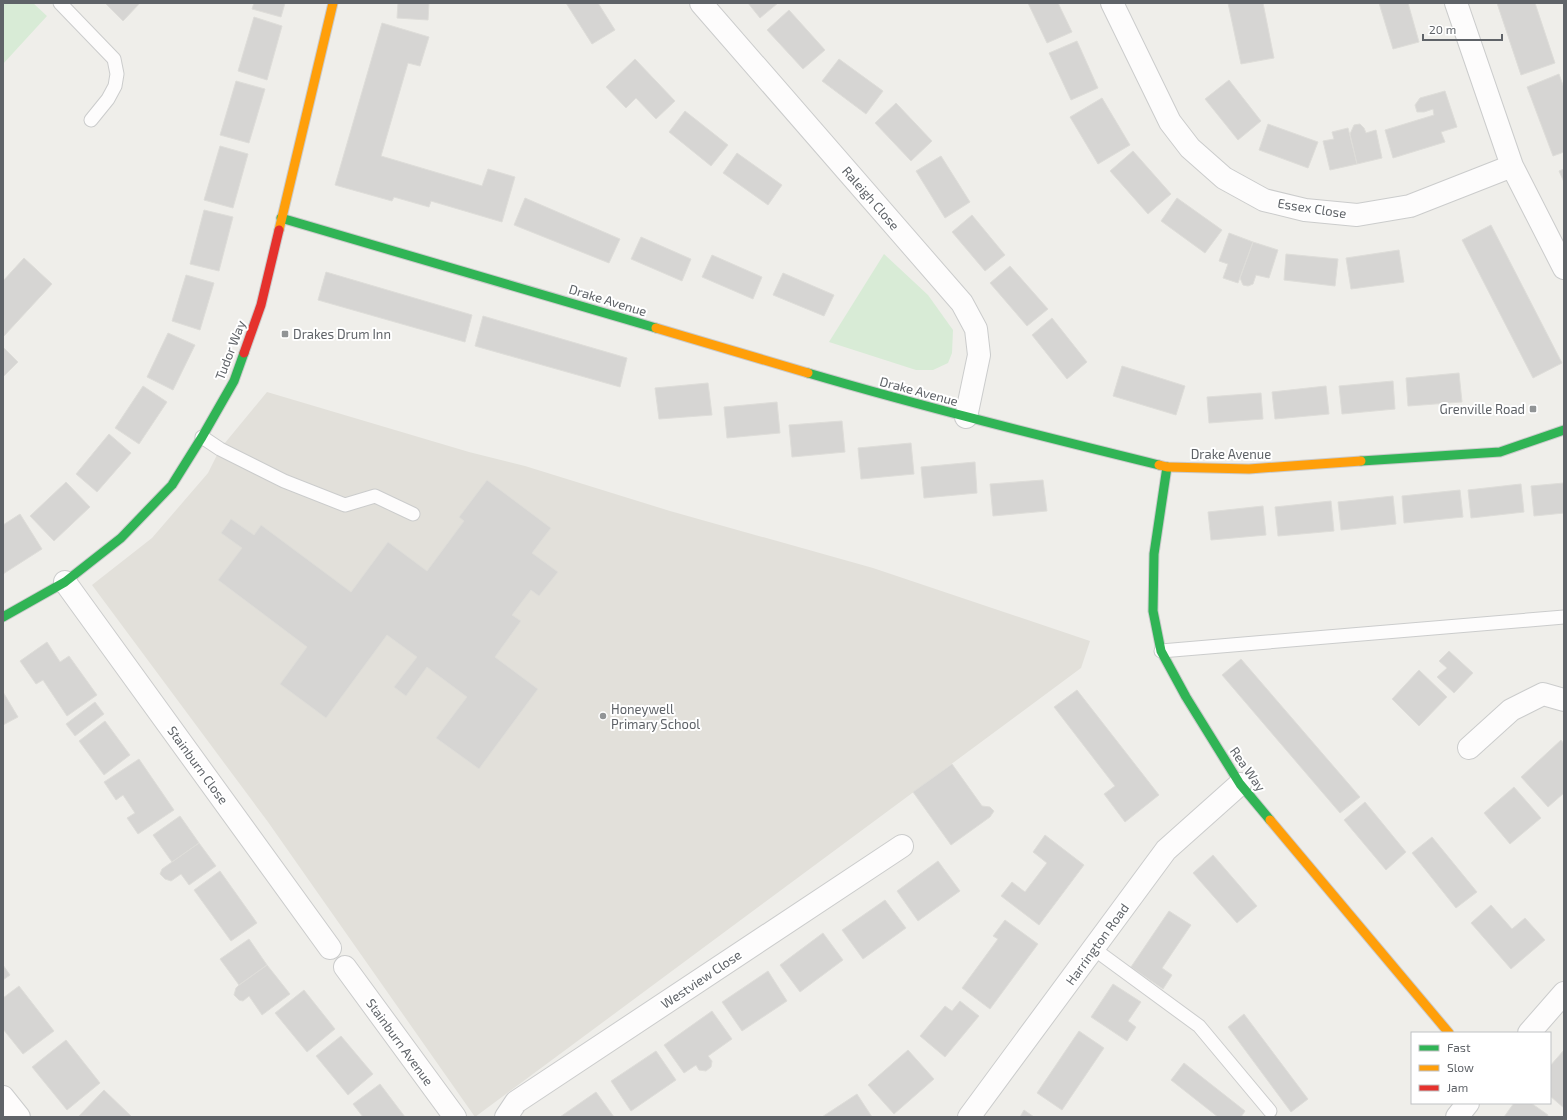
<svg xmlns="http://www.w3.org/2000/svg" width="1567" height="1120" font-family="'Exo 2',sans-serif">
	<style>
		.education { fill: #e2e0da }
		.green { fill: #d8ebd6 }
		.building { fill: #d6d5d3; stroke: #deddd9 }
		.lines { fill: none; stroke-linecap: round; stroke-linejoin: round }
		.lane-casing { stroke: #cbcccc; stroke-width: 15 }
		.street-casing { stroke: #cbcccc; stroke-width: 24 }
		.fast-casing { stroke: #cacacb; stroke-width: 11 }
		.slow-casing { stroke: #cacacb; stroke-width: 11 }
		.jam-casing { stroke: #cacacb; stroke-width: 11 }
		.lane { stroke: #fdfcfc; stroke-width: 13 }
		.street { stroke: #fdfcfc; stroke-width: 22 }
		.fast { stroke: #30b455; stroke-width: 9 }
		.slow { stroke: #ff9f0a; stroke-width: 9 }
		.jam { stroke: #e5322d; stroke-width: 9 }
		.poi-dot { fill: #919496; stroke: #fff; stroke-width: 1.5 }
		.labels { text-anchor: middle; stroke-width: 4; stroke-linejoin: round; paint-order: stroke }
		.street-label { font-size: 13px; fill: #5f6368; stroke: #fff }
		.poi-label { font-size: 13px; fill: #5f6368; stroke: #fff; text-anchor: start }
	</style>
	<rect width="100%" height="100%" fill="#efeeea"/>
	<path class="education" d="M 267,392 L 469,452 L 525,466 L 670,511 L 873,568 L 1090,641 L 1081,668 L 475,1117 L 268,822 L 92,585 L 152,538 L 208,473 L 220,449 Z"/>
	<path class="green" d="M 3,3 L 33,3 L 47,16 L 3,64 Z
		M 884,254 L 928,295 L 953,330 L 952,353 L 948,363 L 933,370 L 916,370 L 829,342 Z"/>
	<path class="building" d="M 105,3 L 140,3 L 123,21 Z
		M 254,3 L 285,3 L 281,17 L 252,9 Z
		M 398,3 L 429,3 L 428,20 L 397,18 Z
		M 566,3 L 598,3 L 615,30 L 592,44 Z
		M 748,3 L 778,3 L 760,18 Z
		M 1028,3 L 1058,3 L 1072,32 L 1047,43 Z
		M 1228,3 L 1263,3 L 1274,58 L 1241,64 Z
		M 1379,3 L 1408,3 L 1419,42 L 1393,49 Z
		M 1497,3 L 1535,3 L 1555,63 L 1521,75 Z
		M 789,10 L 825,50 L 803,69 L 767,30 Z
		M 254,17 L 282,26 L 267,80 L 238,71 Z
		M 382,23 L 429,37 L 420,66 L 408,63 L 381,156 L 482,186 L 488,169 L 515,177 L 502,222 L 431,201 L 429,207 L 394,197 L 392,201 L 335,185 Z
		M 1077,41 L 1098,88 L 1071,100 L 1049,53 Z
		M 635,59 L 675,101 L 656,119 L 636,98 L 626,108 L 606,87 Z
		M 839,59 L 883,91 L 866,114 L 822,81 Z
		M 1559,74 L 1564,88 L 1564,152 L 1553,156 L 1527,87 Z
		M 1229,80 L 1261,121 L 1238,140 L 1205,99 Z
		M 236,81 L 265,89 L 249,143 L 220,135 Z
		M 1445,91 L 1457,127 L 1441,132 L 1445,142 L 1393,158 L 1385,130 L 1434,115 L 1433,109 L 1424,112 L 1417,112 L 1415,105 L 1420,98 Z
		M 1102,98 L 1130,145 L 1098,164 L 1070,117 Z
		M 896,103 L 932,141 L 911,161 L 875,123 Z
		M 685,111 L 728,145 L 711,166 L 669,132 Z
		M 1268,124 L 1318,142 L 1308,168 L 1259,150 Z
		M 1360,124 L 1364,128 L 1366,133 L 1376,130 L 1382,158 L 1357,164 L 1350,134 L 1354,125 Z
		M 1348,128 L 1357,164 L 1330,170 L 1323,141 L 1334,139 L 1332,132 Z
		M 220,146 L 248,154 L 233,208 L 204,200 Z
		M 1133,151 L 1171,194 L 1148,214 L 1110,171 Z
		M 737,153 L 782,185 L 768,205 L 723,173 Z
		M 941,156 L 970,202 L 945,218 L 916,171 Z
		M 1564,169 L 1564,182 L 1559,171 Z
		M 525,198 L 620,239 L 609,263 L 514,225 Z
		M 1177,198 L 1222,230 L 1205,253 L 1161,221 Z
		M 204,210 L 233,217 L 219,271 L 190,264 Z
		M 972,215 L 1005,255 L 985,271 L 952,232 Z
		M 1491,225 L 1562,363 L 1533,378 L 1462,240 Z
		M 1229,233 L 1253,242 L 1238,283 L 1223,278 L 1228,264 L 1219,261 Z
		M 641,237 L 691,259 L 682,281 L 631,259 Z
		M 1253,242 L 1278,250 L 1269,278 L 1256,275 L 1253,284 L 1248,286 L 1243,285 L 1240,278 Z
		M 1399,250 L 1404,282 L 1351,289 L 1346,258 Z
		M 1286,254 L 1338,259 L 1335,286 L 1284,280 Z
		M 712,255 L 762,277 L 753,299 L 702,277 Z
		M 24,258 L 52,284 L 4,336 L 3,281 Z
		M 1010,266 L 1048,309 L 1027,326 L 990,283 Z
		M 326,272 L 472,315 L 465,342 L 318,300 Z
		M 783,273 L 834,295 L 824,316 L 773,295 Z
		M 186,275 L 214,283 L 200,330 L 172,321 Z
		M 483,316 L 627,358 L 620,387 L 475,346 Z
		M 1052,318 L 1087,362 L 1067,379 L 1032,335 Z
		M 168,333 L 195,345 L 173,390 L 147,377 Z
		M 3,347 L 18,362 L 3,377 Z
		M 1122,366 L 1185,386 L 1176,415 L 1113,396 Z
		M 1459,373 L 1462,402 L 1408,406 L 1406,378 Z
		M 1393,381 L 1395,409 L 1342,414 L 1339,386 Z
		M 708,383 L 712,415 L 659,419 L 655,388 Z
		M 143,386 L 167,402 L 139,444 L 115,428 Z
		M 1326,386 L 1329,414 L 1275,419 L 1272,392 Z
		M 1261,393 L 1263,419 L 1209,423 L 1207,397 Z
		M 777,402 L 780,433 L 727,438 L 724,407 Z
		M 842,421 L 845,452 L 792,457 L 789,425 Z
		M 109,434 L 131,453 L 97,492 L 76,474 Z
		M 911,443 L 914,474 L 861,479 L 858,448 Z
		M 975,462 L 977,493 L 924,498 L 921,467 Z
		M 487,480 L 551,528 L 532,553 L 558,572 L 539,596 L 531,590 L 512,615 L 521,621 L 495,657 L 538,689 L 479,769 L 436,738 L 467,697 L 427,667 L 406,696 L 394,687 L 417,657 L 387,635 L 326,718 L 280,684 L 307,647 L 218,580 L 242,548 L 221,533 L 231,519 L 254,535 L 261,525 L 351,592 L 388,542 L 427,571 L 464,521 L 459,517 Z
		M 1043,480 L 1047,511 L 993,516 L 990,484 Z
		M 66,482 L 90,507 L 54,541 L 30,516 Z
		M 1564,483 L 1564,513 L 1534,516 L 1531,486 Z
		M 1521,484 L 1524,512 L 1471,518 L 1468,490 Z
		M 1460,490 L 1463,517 L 1404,523 L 1402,496 Z
		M 1393,496 L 1396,524 L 1341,530 L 1338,502 Z
		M 1331,501 L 1334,531 L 1278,536 L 1275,507 Z
		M 1263,506 L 1266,535 L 1211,540 L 1208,512 Z
		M 20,514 L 42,549 L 3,574 L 3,525 Z
		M 47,642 L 60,662 L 69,656 L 97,695 L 67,716 L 43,680 L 36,684 L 20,661 Z
		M 1449,651 L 1473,673 L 1454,693 L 1437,677 L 1447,668 L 1439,661 Z
		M 1241,659 L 1360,797 L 1340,813 L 1222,675 Z
		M 1419,670 L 1447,697 L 1419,726 L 1392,699 Z
		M 1077,690 L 1159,795 L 1125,822 L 1104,794 L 1115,786 L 1054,707 Z
		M 3,692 L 18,717 L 3,725 Z
		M 95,702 L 104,714 L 75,736 L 66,724 Z
		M 105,721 L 130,755 L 104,775 L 79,741 Z
		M 1561,740 L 1564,744 L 1564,793 L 1548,807 L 1521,777 Z
		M 139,759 L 174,810 L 138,834 L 127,818 L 135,813 L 123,795 L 116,800 L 104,782 Z
		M 952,764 L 982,806 L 990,807 L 994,811 L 990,817 L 951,845 L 913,792 Z
		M 1514,787 L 1541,818 L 1510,844 L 1484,813 Z
		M 1365,802 L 1406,852 L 1386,870 L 1344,820 Z
		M 180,816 L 199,843 L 172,862 L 153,835 Z
		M 1045,835 L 1084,865 L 1039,925 L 1001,896 L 1012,882 L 1025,892 L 1047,863 L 1033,852 Z
		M 1432,837 L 1477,892 L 1456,908 L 1412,853 Z
		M 199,843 L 216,866 L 189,885 L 181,874 L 171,881 L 165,879 L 160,874 L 162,869 Z
		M 1213,855 L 1257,906 L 1237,923 L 1193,873 Z
		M 938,861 L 960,891 L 918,921 L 897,891 Z
		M 220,871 L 257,923 L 231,941 L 194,890 Z
		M 885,900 L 906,928 L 863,959 L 842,930 Z
		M 1491,905 L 1512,929 L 1525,918 L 1545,940 L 1511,969 L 1471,923 Z
		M 1169,911 L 1191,925 L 1162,968 L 1172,975 L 1163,989 L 1131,967 Z
		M 1005,920 L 1038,944 L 990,1009 L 962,988 L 998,939 L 993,936 Z
		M 823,933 L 843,960 L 800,992 L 780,965 Z
		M 249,939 L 267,965 L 239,985 L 220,959 Z
		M 3,965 L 10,975 L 3,980 Z
		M 267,965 L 290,994 L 262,1015 L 249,996 L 243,1001 L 239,1000 L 234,995 L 236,988 L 239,985 Z
		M 768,971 L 787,1001 L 742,1031 L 722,1002 Z
		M 1113,984 L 1141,1002 L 1128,1021 L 1136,1027 L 1127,1041 L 1091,1017 Z
		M 19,986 L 54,1031 L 23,1054 L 3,1029 L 3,998 Z
		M 304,990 L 335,1029 L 307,1052 L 275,1013 Z
		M 960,1001 L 979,1016 L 945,1057 L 920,1036 L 945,1006 L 952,1011 Z
		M 712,1011 L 732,1039 L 708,1056 L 712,1061 L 711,1067 L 706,1071 L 699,1070 L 696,1065 L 684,1073 L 664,1045 Z
		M 1244,1014 L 1308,1099 L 1291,1112 L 1228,1027 Z
		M 1079,1031 L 1104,1048 L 1062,1110 L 1037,1093 Z
		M 341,1036 L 373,1074 L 348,1095 L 316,1056 Z
		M 66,1040 L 100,1083 L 67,1110 L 32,1067 Z
		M 908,1050 L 934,1079 L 894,1114 L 868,1085 Z
		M 1564,1050 L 1564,1108 L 1550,1096 L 1550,1066 Z
		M 656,1051 L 676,1080 L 631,1111 L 611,1081 Z
		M 1184,1063 L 1245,1111 L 1241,1117 L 1218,1117 L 1171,1080 Z
		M 380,1084 L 405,1117 L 363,1117 L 353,1104 Z
		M 104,1090 L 132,1117 L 79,1116 Z
		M 596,1092 L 614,1117 L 560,1117 Z
		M 857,1094 L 872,1117 L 822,1117 Z
		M 1514,1103 L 1531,1103 L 1548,1115 L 1547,1117 L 1504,1117 Z
		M 1024,1110 L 1034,1117 L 1020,1117 Z"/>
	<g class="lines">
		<g class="lane-casing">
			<path id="lane" d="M 60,3 L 114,59 L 117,74 L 115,86 L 108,99 L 91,120
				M 202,437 L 220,449 L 284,481 L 345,505 L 375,496 L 413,514
				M 1161,651 L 1564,617
				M 1094,949 L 1199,1026 L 1270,1111"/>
		</g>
		<g class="street-casing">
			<path id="street" d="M 701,3 L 962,303 L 976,329 L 979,355 L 966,417
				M 1112,3 L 1170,122 L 1190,148 L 1224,178 L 1264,200 L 1305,210 L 1357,215 L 1410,206 L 1512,166
				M 1456,3 L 1512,166 L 1564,268
				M 65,582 L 330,948
				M 1469,748 L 1511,710 L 1543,694 L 1564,700
				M 345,967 L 455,1117
				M 1529,1033 L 1564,993
				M 3,1097 L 19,1117
				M 506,1117 L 516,1102 L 902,846
				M 969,1117 L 1166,850 L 1240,784
				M 1457,1117 L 1468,1103"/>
		</g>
		<g class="fast-casing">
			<path id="fast" d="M 281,218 L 656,328
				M 808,373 C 924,407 1041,436 1159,465
				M 1361,461 L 1500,452 L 1564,430
				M 1167,467 L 1154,554 L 1153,611 L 1161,651 L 1186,697 L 1240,784 L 1270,820
				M 3,617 L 65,582 L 121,538 L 172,485 L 202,437 L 234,381 L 244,353"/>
		</g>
		<g class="slow-casing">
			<path id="slow" d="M 279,230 L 333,3
				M 656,328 L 808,373
				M 1159,465 L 1167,467 L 1249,469 L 1361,461
				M 1270,820 L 1449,1033"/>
		</g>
		<g class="jam-casing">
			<path id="jam" d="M 244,353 L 261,305 L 279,230"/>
		</g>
		<use href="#lane" class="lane"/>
		<use href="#street" class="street"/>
		<use href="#fast" class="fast"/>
		<use href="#slow" class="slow"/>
		<use href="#jam" class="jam"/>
	</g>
	<g class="poi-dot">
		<rect x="281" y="330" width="8" height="8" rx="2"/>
		<rect x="1529" y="405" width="8" height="8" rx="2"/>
		<circle cx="603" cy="716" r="4"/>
	</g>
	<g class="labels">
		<g class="street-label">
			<text transform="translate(871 198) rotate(49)" y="5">Raleigh Close</text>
			<text transform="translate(1312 208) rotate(9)" y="5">Essex Close</text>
			<text transform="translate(608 300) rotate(17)" y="5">Drake Avenue</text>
			<text transform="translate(230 350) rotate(-69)" y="5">Tudor Way</text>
			<text transform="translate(919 391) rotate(15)" y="5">Drake Avenue</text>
			<text x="1231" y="459">Drake Avenue</text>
			<text transform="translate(198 765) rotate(54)" y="5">Stainburn Close</text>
			<text transform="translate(1248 769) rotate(55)" y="5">Rea Way</text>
			<text transform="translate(1097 944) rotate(-54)" y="5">Harrington Road</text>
			<text transform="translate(701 979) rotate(-34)" y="5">Westview Close</text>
			<text transform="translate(400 1042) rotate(54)" y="5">Stainburn Avenue</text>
		</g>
		<g class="poi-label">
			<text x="293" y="339">Drakes Drum Inn</text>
			<text x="1525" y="414" text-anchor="end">Grenville Road</text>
			<text x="611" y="714">Honeywell<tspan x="611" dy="15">Primary School</tspan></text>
		</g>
	</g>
	<rect width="1567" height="1120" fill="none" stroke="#5f6368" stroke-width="8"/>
	<rect x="1411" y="1032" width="140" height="72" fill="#ffffff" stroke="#bfc1c3"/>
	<rect x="1419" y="1045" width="20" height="6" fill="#30b455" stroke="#bfc1c3"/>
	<text x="1447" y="1052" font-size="12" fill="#5f6368">Fast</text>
	<rect x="1419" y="1065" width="20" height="6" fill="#ff9f0a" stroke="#bfc1c3"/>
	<text x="1447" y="1072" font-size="12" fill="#5f6368">Slow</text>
	<rect x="1419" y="1085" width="20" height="6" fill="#e5322d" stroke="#bfc1c3"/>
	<text x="1447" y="1092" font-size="12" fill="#5f6368">Jam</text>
	<path d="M1423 34v6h79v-6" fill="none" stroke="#5f6368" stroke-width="2"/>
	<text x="1429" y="34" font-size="12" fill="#5f6368" stroke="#ffffff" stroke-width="3" paint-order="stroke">20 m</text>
</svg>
